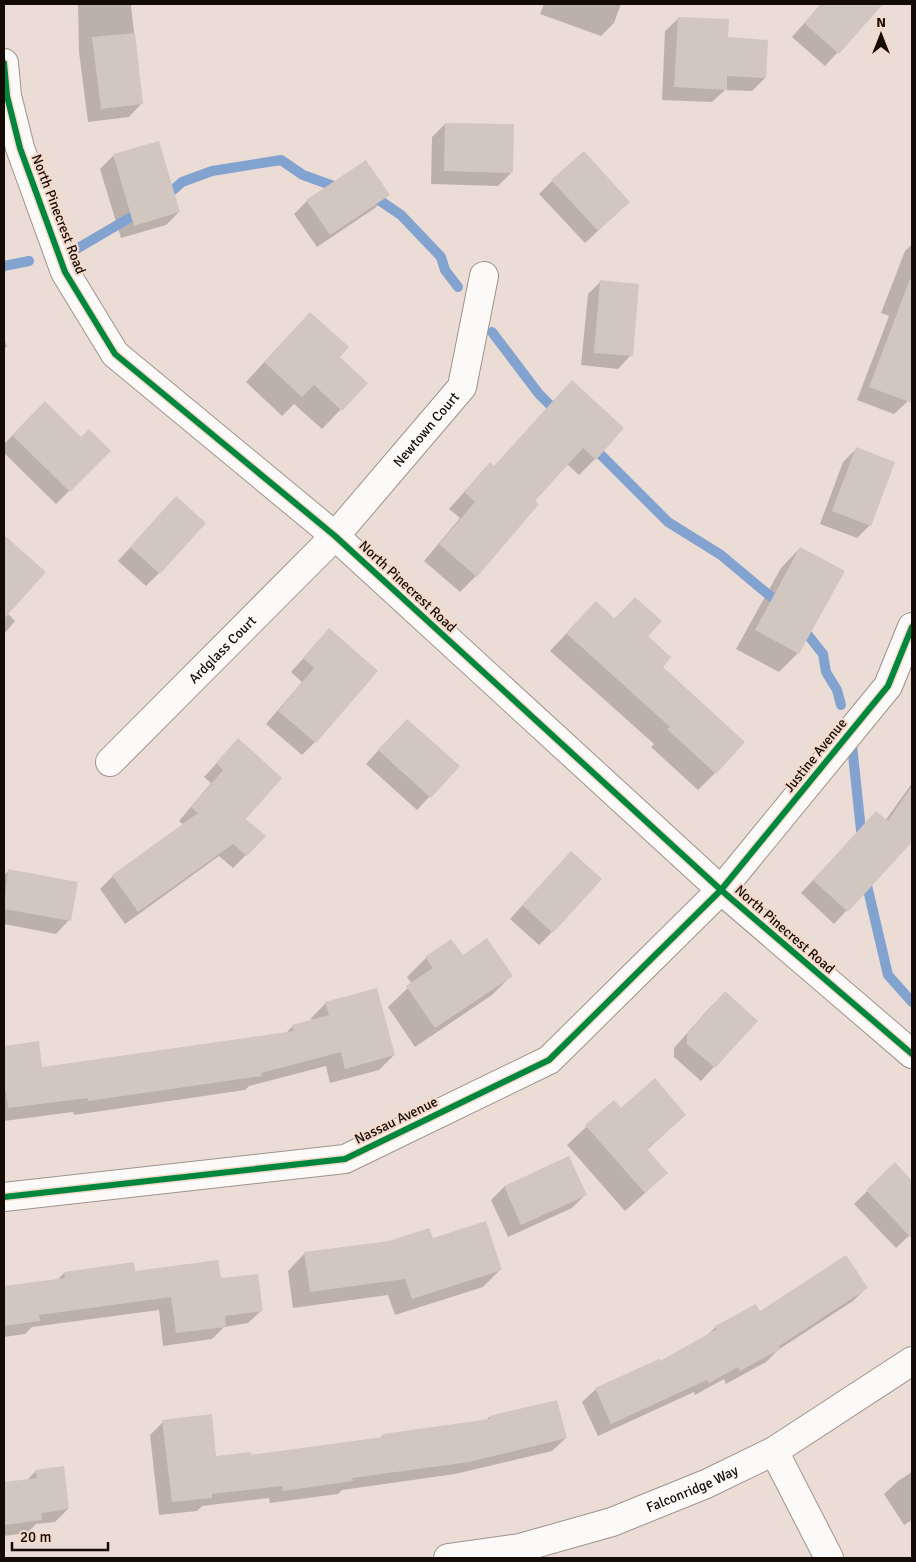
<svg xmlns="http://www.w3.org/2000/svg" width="916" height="1562" font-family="Signika,sans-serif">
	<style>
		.shadow { fill: #0003 }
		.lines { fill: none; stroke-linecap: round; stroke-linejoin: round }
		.stream { stroke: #82a2d0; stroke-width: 10 }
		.building { fill: #d2c6c0 }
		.minor-casing { stroke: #9d938c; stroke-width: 30 }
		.tertiary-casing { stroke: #9d938c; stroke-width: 30 }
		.minor { stroke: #fcfaf9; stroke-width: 28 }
		.tertiary { stroke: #fcfaf9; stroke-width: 28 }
		.cycleway-casing { stroke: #f5dacb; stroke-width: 9 }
		.cycleway { stroke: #00873e; stroke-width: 6 }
		.labels { text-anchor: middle; stroke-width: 4.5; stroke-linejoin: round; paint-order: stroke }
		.street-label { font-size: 14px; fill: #140b07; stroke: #f5dacb }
	</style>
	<rect width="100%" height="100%" fill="#ebddd5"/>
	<path class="shadow" d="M 78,4 L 133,4 L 131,6 L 142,103 L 129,117 L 88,122 L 79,52 Z
		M 544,4 L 621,4 L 614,23 L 601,36 L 540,14 Z
		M 821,4 L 882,4 L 825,66 L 792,37 Z
		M 679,18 L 727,39 L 765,78 L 752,91 L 725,90 L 712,102 L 662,100 L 665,31 Z
		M 445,124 L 511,173 L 498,186 L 431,184 L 432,137 Z
		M 158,142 L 179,212 L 166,225 L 121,238 L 100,169 L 113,156 Z
		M 552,181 L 615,215 L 585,243 L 539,194 Z
		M 388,195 L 375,208 L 317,247 L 294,214 L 307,201 Z
		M 912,244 L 912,389 L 908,401 L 894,414 L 857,400 L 889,316 L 881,313 L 905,251 Z
		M 601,281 L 631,355 L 618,369 L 581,365 L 588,294 Z
		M 291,333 L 338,357 L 366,383 L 322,429 L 294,404 L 282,416 L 246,382 Z
		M 4,340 L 7,346 L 4,349 Z
		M 556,398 L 595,459 L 579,475 L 567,464 L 533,501 L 476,576 L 460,592 L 424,561 L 460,518 L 449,509 L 490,463 L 494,467 Z
		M 45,403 L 81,438 L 109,451 L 56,504 L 4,453 L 4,444 Z
		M 856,449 L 870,525 L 857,538 L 820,524 L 843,462 Z
		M 163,511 L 159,573 L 146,586 L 118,561 Z
		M 8,540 L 7,613 L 15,621 L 4,634 L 4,544 Z
		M 800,548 L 798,653 L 779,672 L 736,649 L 781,568 Z
		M 635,599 L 646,636 L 715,773 L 698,790 L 651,747 L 654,744 L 550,651 L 579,620 L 614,619 Z
		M 329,630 L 315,742 L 302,755 L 266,724 L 302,682 L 291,672 Z
		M 394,733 L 458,766 L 417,810 L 366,764 Z
		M 238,740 L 246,855 L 233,868 L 219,856 L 125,924 L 100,889 L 113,876 L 184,825 L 179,821 L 211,783 L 204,777 Z
		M 912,783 L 912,840 L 834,924 L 801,893 L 863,826 L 885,821 Z
		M 558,866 L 552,932 L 539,945 L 510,919 Z
		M 9,870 L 69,920 L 56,934 L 4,924 L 4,875 Z
		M 462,957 L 511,976 L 492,995 L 415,1047 L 388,1007 L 412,984 L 407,977 L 426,958 Z
		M 326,1003 L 394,1055 L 379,1070 L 330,1083 L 326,1066 L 249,1086 L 245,1090 L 74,1115 L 73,1112 L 4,1121 L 4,1047 L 38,1043 L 41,1068 L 285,1034 L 293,1026 L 312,1021 L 311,1018 Z
		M 712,1005 L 756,1021 L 701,1081 L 674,1057 L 674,1048 Z
		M 614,1101 L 621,1109 L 685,1115 L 647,1150 L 667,1173 L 625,1211 L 567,1145 Z
		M 568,1158 L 585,1195 L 572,1208 L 508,1237 L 491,1200 L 504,1187 Z
		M 895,1164 L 912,1182 L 912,1233 L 896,1248 L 854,1204 Z
		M 432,1240 L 500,1270 L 483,1287 L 395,1315 L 388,1295 L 293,1308 L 288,1271 L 305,1253 Z
		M 134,1272 L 262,1310 L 248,1323 L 224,1327 L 212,1339 L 163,1346 L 159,1310 L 32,1327 L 25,1334 L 4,1337 L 4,1288 L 57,1280 L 64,1273 Z
		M 866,1288 L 853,1301 L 778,1350 L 766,1362 L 726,1384 L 724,1379 L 695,1395 L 694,1392 L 598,1436 L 582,1402 L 596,1389 L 659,1363 L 705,1337 L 716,1327 L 759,1313 Z
		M 489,1417 L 566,1438 L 552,1451 L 455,1474 L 342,1490 L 338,1494 L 270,1503 L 269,1498 L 202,1506 L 197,1511 L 159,1515 L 150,1435 L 163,1422 L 215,1458 L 250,1457 L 379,1439 L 383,1435 L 486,1421 Z
		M 36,1471 L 68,1509 L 55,1522 L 36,1524 L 27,1533 L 4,1536 L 4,1483 L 26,1481 Z
		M 912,1472 L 912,1520 L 904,1525 L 884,1494 L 898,1481 Z"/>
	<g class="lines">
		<path class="stream" d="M 370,197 L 379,200 L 401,215 L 441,257 L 445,270 L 458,287
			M 164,198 L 182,182 L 212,171 L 281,160 L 303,175 L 342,189
			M 73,251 L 143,210
			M 4,266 L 29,261
			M 492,332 L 539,394 L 559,414
			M 591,445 L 668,522 L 721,555 L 782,606
			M 800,625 L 823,654 L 826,672 L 837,690 L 841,705
			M 852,745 L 862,840
			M 865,877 L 888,975 L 912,1002"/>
	</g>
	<path class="building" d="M 821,4 L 883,4 L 839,54 L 804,23 Z
		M 678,17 L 729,19 L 728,37 L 768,40 L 766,78 L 727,76 L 727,90 L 674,87 Z
		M 135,33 L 143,104 L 101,109 L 92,37 Z
		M 445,123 L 514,124 L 513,173 L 444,171 Z
		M 159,141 L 180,212 L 134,226 L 113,154 Z
		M 584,151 L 630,202 L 598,231 L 551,180 Z
		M 366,160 L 390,195 L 330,235 L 306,200 Z
		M 910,279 L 912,280 L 912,403 L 869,387 Z
		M 600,280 L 639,284 L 633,356 L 594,353 Z
		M 310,312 L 349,347 L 340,357 L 368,383 L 342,411 L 314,385 L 302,397 L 264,362 Z
		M 572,380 L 624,428 L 596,460 L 583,448 L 535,501 L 539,504 L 477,577 L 439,544 L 475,502 L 464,492 L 490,462 L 494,466 Z
		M 45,401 L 81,437 L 89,429 L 111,451 L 70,492 L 12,435 Z
		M 856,447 L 895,462 L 871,526 L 832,511 Z
		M 176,496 L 206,523 L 160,574 L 130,547 Z
		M 4,535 L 46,572 L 4,619 Z
		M 800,547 L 845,571 L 799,654 L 755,630 Z
		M 635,597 L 662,621 L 648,636 L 671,657 L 663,667 L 745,742 L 716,774 L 667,729 L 670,727 L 566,633 L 596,601 L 615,619 Z
		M 329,628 L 378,671 L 316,743 L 278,711 L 314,668 L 303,658 Z
		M 407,719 L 460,766 L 431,798 L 378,750 Z
		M 238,738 L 282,778 L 246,819 L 266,836 L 247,856 L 233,844 L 138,912 L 112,875 L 198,813 L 191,807 L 223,770 L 216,763 Z
		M 912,786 L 912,842 L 848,912 L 813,880 L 876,811 L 888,821 Z
		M 571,851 L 602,879 L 553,933 L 522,905 Z
		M 8,869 L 78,882 L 71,921 L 4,909 Z
		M 487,938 L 513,976 L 435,1028 L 406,986 L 433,968 L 425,957 L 451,939 L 463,955 Z
		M 377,988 L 395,1055 L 345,1069 L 341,1052 L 261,1073 L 262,1076 L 88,1101 L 88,1098 L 8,1108 L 6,1091 L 4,1091 L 4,1046 L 39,1041 L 42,1067 L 294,1031 L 292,1025 L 329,1015 L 325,1002 Z
		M 725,991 L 758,1021 L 715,1068 L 687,1044 L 687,1034 Z
		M 655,1078 L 686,1115 L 647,1149 L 668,1173 L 645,1193 L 585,1125 L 614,1100 L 621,1108 Z
		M 569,1156 L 587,1195 L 521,1225 L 504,1186 Z
		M 895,1162 L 912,1181 L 912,1239 L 866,1190 Z
		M 486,1221 L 502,1270 L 412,1299 L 405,1279 L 310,1292 L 304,1252 L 389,1241 L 429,1228 L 433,1238 Z
		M 846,1255 L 868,1288 L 779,1346 L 780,1349 L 740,1371 L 738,1367 L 709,1383 L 707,1380 L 611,1424 L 595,1388 L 659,1359 L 660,1361 L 717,1329 L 715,1326 L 756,1304 L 760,1311 Z
		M 218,1260 L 221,1278 L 258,1274 L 263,1311 L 225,1316 L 226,1327 L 176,1333 L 171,1297 L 39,1315 L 40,1321 L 4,1326 L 4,1286 L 65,1278 L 64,1272 L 134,1262 L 135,1271 Z
		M 557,1400 L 567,1438 L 469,1462 L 352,1478 L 353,1481 L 283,1491 L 282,1486 L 212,1494 L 212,1498 L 172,1502 L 162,1420 L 212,1414 L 216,1456 L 251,1452 L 251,1455 L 383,1437 L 383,1434 L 490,1419 L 489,1416 Z
		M 64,1466 L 69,1509 L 41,1513 L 42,1520 L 4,1525 L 4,1482 L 37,1478 L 35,1470 Z"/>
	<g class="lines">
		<g class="minor-casing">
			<g id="minor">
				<path id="s1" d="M 110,762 L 335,536 L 462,387 L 484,276"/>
				<path d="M 4,1197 L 345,1159 L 549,1060 L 721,890 L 888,686 L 912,627"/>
				<path d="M 774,1451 L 829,1558"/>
				<path id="s2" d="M 448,1558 L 520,1548 L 612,1522 L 706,1484 L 774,1451 L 912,1361"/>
			</g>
		</g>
		<g class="tertiary-casing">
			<path id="tertiary" d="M 4,63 L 7,96 L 20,148 L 65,272 L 115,354 L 335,536 L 721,890 L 912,1054"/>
		</g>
		<use href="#minor" class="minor"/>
		<use href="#tertiary" class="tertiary"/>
		<g class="cycleway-casing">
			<path id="cycleway" d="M 4,63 L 7,96 L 20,148 L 65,272 L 115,354 L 335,536 L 721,890 L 912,1054
				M 4,1197 L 345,1159 L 549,1060 L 721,890 L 888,686 L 912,627"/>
		</g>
		<use href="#cycleway" class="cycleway"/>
	</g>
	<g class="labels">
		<g class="street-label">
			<text transform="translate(59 214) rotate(69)" y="5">North Pinecrest Road</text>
			<text dy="5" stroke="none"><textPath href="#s1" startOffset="459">Newtown Court</textPath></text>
			<text transform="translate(408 586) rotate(43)" y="5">North Pinecrest Road</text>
			<text dy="5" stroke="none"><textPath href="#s1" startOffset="159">Ardglass Court</textPath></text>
			<text transform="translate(815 755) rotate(-51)" y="5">Justine Avenue</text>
			<text transform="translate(785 929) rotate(41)" y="5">North Pinecrest Road</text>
			<text transform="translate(396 1120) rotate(-26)" y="5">Nassau Avenue</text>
			<text dy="5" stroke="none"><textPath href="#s2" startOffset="255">Falconridge Way</textPath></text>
		</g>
	</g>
	<rect width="916" height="1562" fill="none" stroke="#140b07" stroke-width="10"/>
	<g transform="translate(881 35)" stroke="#f5dacb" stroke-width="4" paint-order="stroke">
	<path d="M0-4L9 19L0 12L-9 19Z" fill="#140b07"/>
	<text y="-8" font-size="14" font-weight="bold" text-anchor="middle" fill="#140b07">N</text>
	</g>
	<path d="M12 1542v8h96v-8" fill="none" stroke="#140b07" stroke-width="2.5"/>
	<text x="20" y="1542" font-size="15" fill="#140b07" stroke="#f5dacb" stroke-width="4" paint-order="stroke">20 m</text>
</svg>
